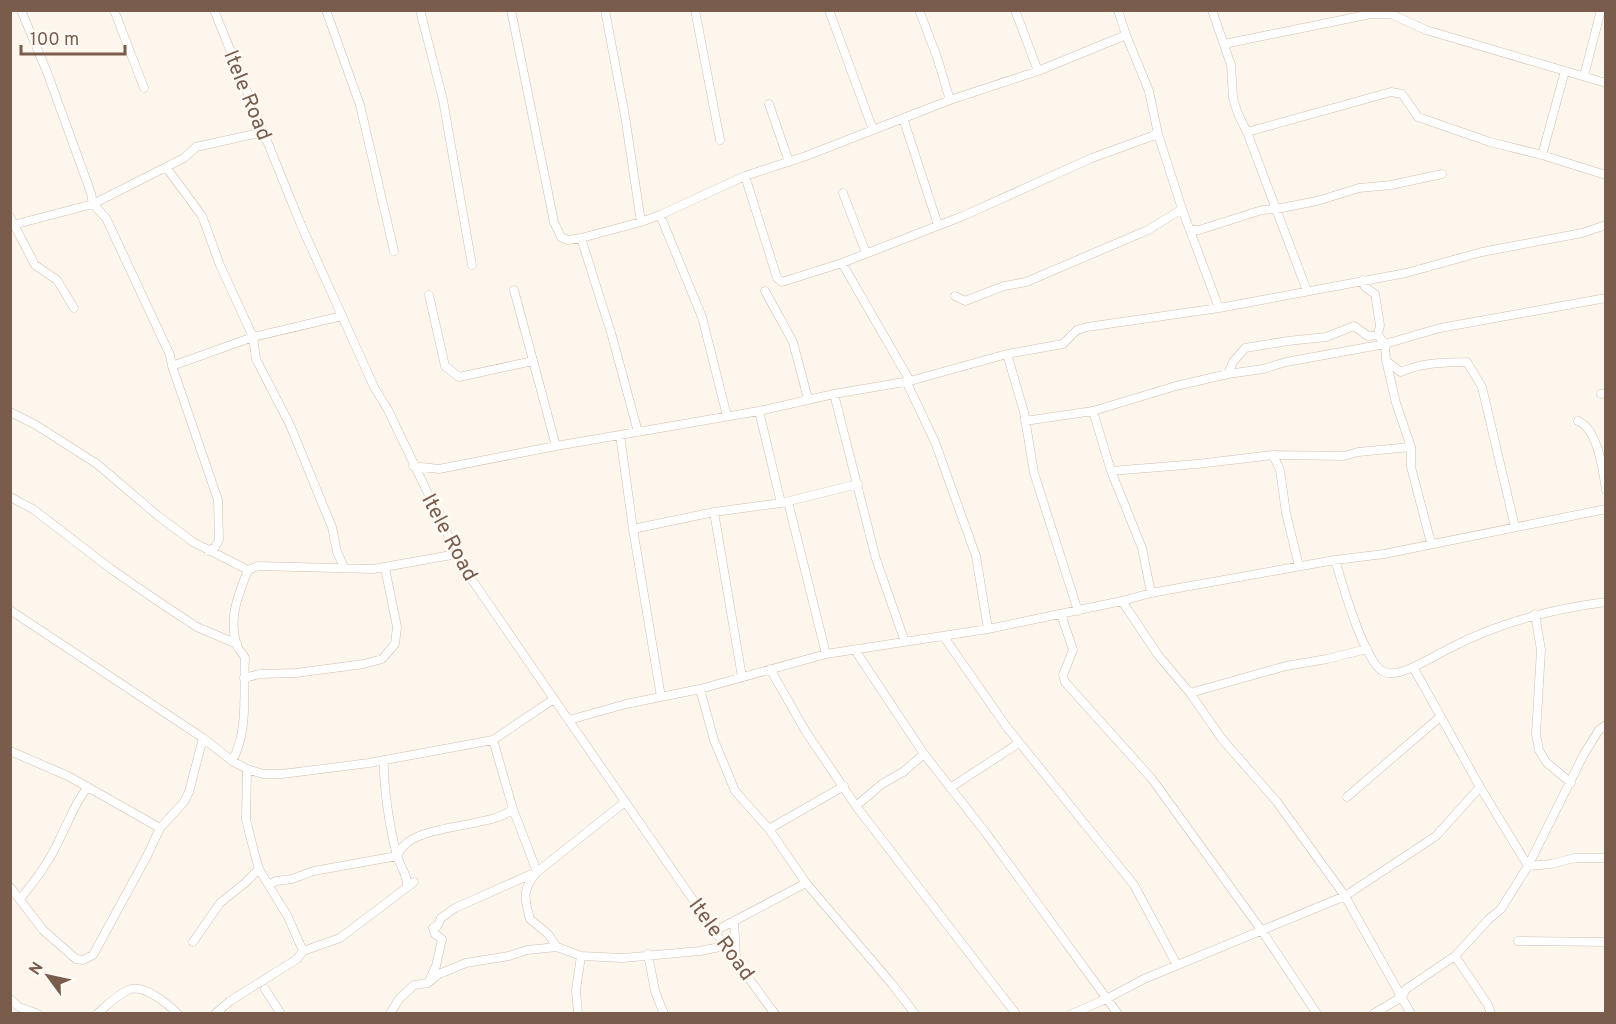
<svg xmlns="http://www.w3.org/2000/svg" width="1616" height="1024" font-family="Overpass,sans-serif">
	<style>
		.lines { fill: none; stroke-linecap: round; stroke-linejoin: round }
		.street-casing { stroke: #d1beb0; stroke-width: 9 }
		.street { stroke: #fff; stroke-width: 8 }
		.labels { text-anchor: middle; stroke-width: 5; stroke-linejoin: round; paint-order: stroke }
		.street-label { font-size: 21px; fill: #7a5c4d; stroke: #fffaf3 }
	</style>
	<rect width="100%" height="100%" fill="#fdf6ec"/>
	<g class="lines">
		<g class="street-casing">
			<path id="street" d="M 21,10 L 47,72 L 91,193 L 93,204 L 106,218 L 170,355 L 172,366 L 253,337 L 342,316
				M 114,10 L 144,88
				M 214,10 L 301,225 L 342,316 L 374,387 L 388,410 L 457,554 L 470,577 L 554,699 L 725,946 L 775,1014
				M 326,10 L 360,105 L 394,251
				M 420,10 L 443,100 L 472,265
				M 511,10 L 554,222 L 561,237 L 568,240 L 581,238 L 641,222 L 660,215 L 745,176 L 777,278 L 782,282 L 842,263 L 963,216 L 1092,158 L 1158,134
				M 605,10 L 625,116 L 641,222
				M 695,10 L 720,140
				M 829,10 L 873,130
				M 919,10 L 937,57 L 950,100
				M 1015,10 L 1038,71
				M 1212,10 L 1231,65 L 1233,98 L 1238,114 L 1247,132 L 1307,291
				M 1126,35 L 1149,91 L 1158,134 L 1182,209 L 1219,308
				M 1224,44 L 1371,14 L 1391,14 L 1426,30 L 1606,83
				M 1584,76 L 1601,10
				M 769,104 L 789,162
				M 903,118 L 938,225
				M 1247,132 L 1391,92 L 1402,94 L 1418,117 L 1490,142 L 1542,155 L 1606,175
				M 1542,155 L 1565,71
				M 166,167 L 202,216 L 220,265 L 253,337 L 256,359 L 290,425 L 332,527 L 337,552 L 344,567
				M 745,176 L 806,156 L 950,100 L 1038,71 L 1126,35 L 1118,10
				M 843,193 L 866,253
				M 660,215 L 702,317 L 727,416
				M 10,217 L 35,265 L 57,280 L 74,308
				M 13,225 L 93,204 L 184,158 L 196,147 L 263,132
				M 1190,230 L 1199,230 L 1262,210 L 1276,209 L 1317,201 L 1359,188 L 1391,185 L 1442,174
				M 581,238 L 612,336 L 638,432
				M 842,263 L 910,381
				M 1363,280 L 1365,287 L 1375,294 L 1380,325 L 1378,335 L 1385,344 L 1386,360 L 1396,403 L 1411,447 L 1411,467 L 1431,543
				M 514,290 L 556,446
				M 765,291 L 793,342 L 808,399
				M 429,295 L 445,366 L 459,377 L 533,361
				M 955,296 L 965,301 L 1004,286 L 1026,282 L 1148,230 L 1182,209
				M 1007,354 L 1024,412 L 1034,473 L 1078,611
				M 1386,361 L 1401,372 C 1422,362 1445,363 1467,362 L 1482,387 L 1515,527
				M 172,366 L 218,500 L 219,540 L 215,547 L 208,551
				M 1228,374 L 1233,362 L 1245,348 L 1288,341 L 1326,337 L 1354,326 L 1368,336 L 1378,335
				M 906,381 L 935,442 L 976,556 L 988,629
				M 834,394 L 876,559 L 905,642
				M 1601,394 L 1606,393
				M 759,411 L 781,503
				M 1093,411 L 1111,471 L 1142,548 L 1151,593
				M 10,412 L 36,425 L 97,464 L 157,515 L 193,542 L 248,570
				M 1025,421 L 1093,411 L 1176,386 L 1228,374 L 1263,369 L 1286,362 L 1385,344 L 1440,328 L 1606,298
				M 1578,421 C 1598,429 1603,471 1606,490
				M 620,435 L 633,529 L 661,697
				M 1273,455 L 1280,470 L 1286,513 L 1299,566
				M 413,466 L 439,469 L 556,446 L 759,411 L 834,394 L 910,381 L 1007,354 L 1063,344 L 1077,330 L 1087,327 L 1219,308 L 1406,273 L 1482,252 L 1582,233 L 1606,225
				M 1111,471 L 1197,464 L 1273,455 L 1344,456 L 1358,452 L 1411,447
				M 10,497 L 33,509 L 111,569 L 159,602 L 197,627 L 237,644
				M 788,502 L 826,654
				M 714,512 L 742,677
				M 633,529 L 714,512 L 781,503 L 858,484
				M 1335,560 C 1342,582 1364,663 1384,672 C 1400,679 1437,654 1452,647 C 1500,622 1552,609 1606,602
				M 1122,601 L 1158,655 L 1190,693 L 1222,739 L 1277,802 L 1345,896 L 1411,1014
				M 10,610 L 203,738 L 232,761 L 247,769 L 263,774 L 282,774 L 369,763 L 493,740 L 554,699
				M 1061,614 L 1073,650 L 1063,675 L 1065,682 L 1152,779 L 1262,931 L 1317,1014
				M 1535,614 L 1541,650 L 1536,734 L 1539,750 L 1546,762 L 1571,783
				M 944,637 L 1006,726 L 1134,885 L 1177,965
				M 855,650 L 924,754 L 986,833 L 1118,1014
				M 1413,667 L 1480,787 L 1528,866
				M 770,669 L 806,732 L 856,806 L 1016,1014
				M 244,678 L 260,674 L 296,673 L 364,664 L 382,659 L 395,644 L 397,627 L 385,568
				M 700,689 L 714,740 L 735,791 L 769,829 L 806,883 L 892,984 L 915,1014
				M 1190,693 L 1286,666 L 1327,659 L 1367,649
				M 569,720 L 626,704 L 700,689 L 826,654 L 988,629 L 1122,601 L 1151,593 L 1335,560 L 1384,554 L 1606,509
				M 493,740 L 513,809 L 537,872
				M 10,751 L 68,776 L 160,828
				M 384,760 C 383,785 390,831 397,855 C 400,867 408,875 407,887
				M 232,761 C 249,731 243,691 245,658 C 243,653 239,651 237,646 C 228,618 238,596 248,570 L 258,566 L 373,569 L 457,554
				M 247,769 L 246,820 L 255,855 L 259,869 L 288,917 L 303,951
				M 950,788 L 1019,743
				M 1347,797 L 1440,717
				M 856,806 L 882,784 L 903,772 L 924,754
				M 769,829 L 844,786
				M 398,855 C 409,822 488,830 513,809
				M 1528,866 L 1551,864 L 1575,858 L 1606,858
				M 269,885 L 276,881 L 292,879 L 314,871 L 397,856
				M 10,887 L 43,930 L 76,959 L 83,960 L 93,955 L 147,856 L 160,828 L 184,802 L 189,792 L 203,738
				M 20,899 C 36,880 51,859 61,836 C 70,819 75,802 88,787
				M 734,921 L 736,958
				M 715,931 L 806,883
				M 1518,941 L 1606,942
				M 193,942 L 220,903 L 245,883 L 259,869
				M 557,947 L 548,934 L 530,919 C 524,898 522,889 537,872 L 625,802
				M 648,954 L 655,991 L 664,1014
				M 1455,956 L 1488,1005 L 1491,1014
				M 430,979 L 436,966 L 442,939 L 435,934 L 433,928 L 438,925 L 441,918 L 455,908 L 534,873
				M 265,989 L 281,1014
				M 10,999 L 19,1007 L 38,1014
				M 97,1014 C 106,1006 117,995 128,990 C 143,983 168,1004 178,1014
				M 215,1014 L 230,1001 L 297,959 L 303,951 L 340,938 L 414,882
				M 390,1014 L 399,999 L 414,985 L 428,983 L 439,974 L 466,963 L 509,956 L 527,950 L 557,947 L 581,956 L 623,958 L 700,951 L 725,946
				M 578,1014 L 576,990 L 581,956
				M 1072,1014 L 1108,998 L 1144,979 L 1345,896 L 1436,836 L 1480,787
				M 1373,1014 L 1402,997 L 1406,989 L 1455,956 L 1489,919 L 1501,909 L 1528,866 L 1584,754 L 1599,730 L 1606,725"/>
		</g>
		<use href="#street" class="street"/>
	</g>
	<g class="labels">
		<g class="street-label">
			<text transform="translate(248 95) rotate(68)" y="7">Itele Road</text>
			<text transform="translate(450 537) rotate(62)" y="7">Itele Road</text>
			<text transform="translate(722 939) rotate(54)" y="7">Itele Road</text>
		</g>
	</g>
	<rect width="1616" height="1024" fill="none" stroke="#7a5c4d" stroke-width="24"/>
	<g transform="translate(48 976) rotate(303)" stroke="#fffaf3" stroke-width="4.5" paint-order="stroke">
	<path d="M0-4.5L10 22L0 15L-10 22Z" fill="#7a5c4d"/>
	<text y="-9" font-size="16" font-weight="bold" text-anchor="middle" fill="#7a5c4d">N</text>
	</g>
	<path d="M21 45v9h104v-9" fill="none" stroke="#7a5c4d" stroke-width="3"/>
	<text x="30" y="45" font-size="18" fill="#7a5c4d" stroke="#fffaf3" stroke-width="4.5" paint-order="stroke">100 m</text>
</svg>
